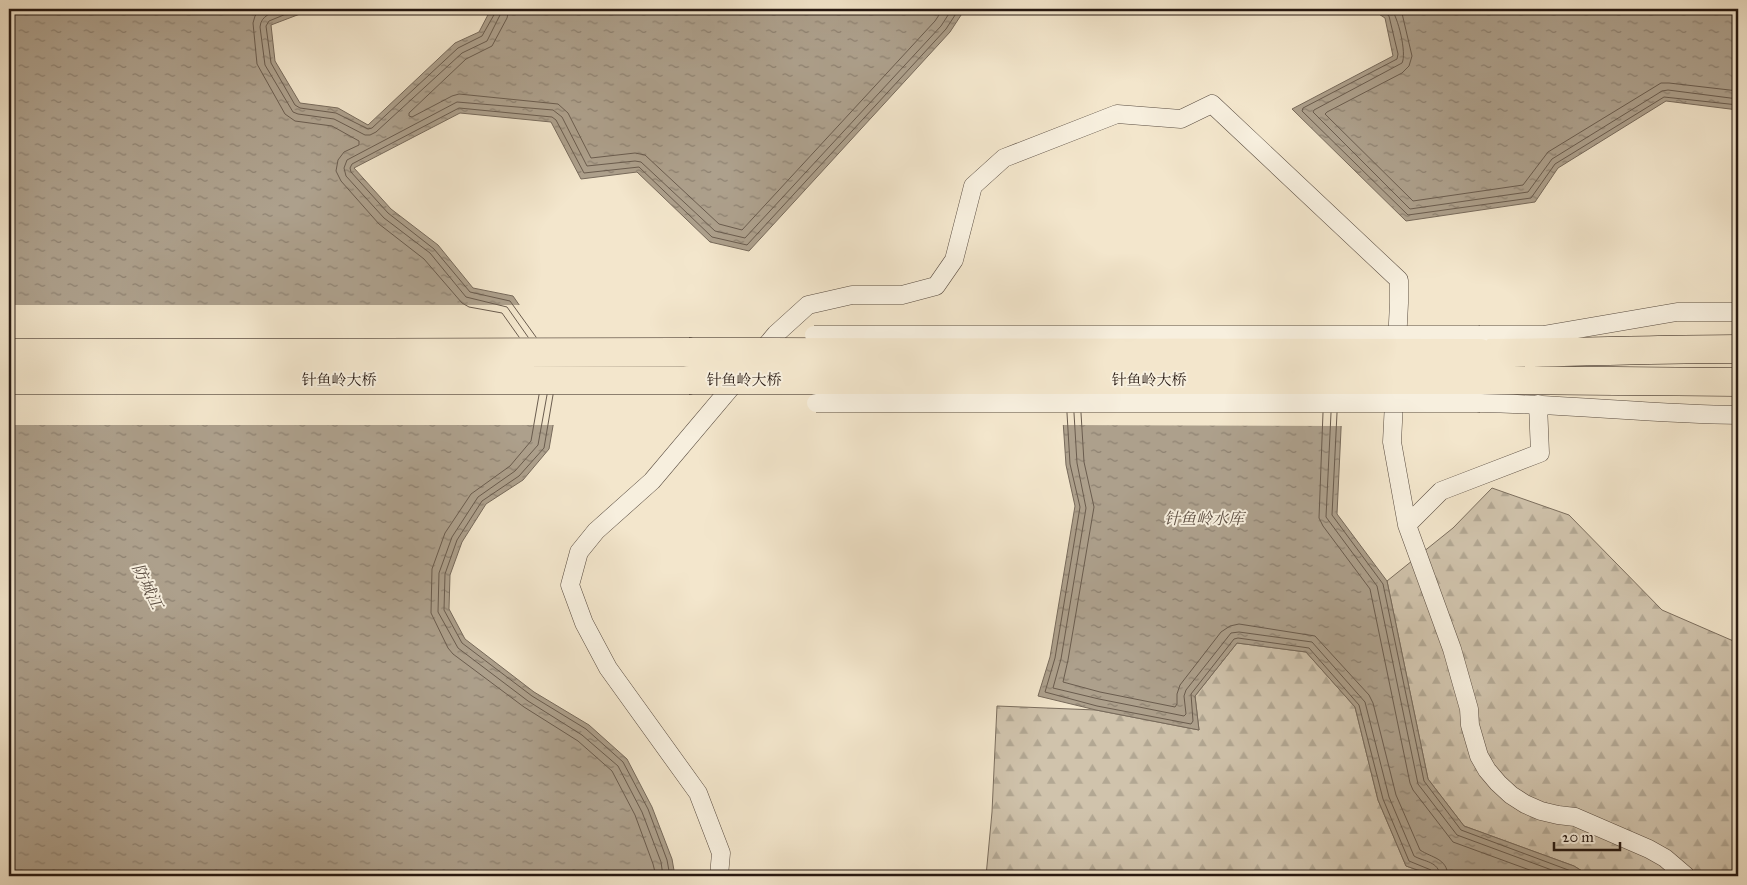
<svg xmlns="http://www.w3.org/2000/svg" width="1747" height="885" font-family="'IM FELL Great Primer','Noto Serif SC',serif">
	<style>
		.forest { fill: url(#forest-firs); stroke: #7b6e5e }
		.water { fill: url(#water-ripples); stroke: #776a5b }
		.pier { fill: #f3e6cc }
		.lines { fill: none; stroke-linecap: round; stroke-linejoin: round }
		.shore { stroke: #6a5c4e; stroke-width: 1 }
		.minor-casing { stroke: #594c40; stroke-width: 19 }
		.primary-casing { stroke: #261811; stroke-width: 29 }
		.minor { stroke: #f7efde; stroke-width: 18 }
		.primary { stroke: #f3e6cc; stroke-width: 28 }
		.minor-bridge-casing { stroke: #594c40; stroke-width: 19; stroke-linecap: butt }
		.primary-bridge-casing { stroke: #261811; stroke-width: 29; stroke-linecap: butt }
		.minor-bridge { stroke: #f7efde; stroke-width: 18 }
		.primary-bridge { stroke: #f3e6cc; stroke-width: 28 }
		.labels { text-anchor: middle; stroke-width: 4; stroke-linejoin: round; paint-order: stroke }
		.street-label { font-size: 15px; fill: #261811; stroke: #f7efde }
		.water-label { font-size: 16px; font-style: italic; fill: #5c4e42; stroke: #f7efde }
	</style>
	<defs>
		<pattern id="forest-firs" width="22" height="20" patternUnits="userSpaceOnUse" patternTransform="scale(1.25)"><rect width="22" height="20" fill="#d0c3ac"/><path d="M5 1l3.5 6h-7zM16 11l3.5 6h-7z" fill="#b2a793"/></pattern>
		<pattern id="water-ripples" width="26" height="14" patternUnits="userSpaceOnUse" patternTransform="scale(1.25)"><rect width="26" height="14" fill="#ada08c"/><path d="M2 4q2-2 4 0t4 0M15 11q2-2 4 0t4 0" fill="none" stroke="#8d8171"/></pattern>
	</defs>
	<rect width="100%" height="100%" fill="#f3e6cc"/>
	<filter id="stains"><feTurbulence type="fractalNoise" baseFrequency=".004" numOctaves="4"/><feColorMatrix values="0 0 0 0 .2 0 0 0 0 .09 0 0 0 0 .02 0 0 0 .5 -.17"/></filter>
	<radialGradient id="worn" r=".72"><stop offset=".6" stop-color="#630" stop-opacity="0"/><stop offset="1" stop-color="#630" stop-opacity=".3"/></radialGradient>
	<path class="forest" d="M 1492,488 L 1569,515 L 1662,610 L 1738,643 L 1738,876 L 1590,876 L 1574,866 L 1464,826 L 1428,779 L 1387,581 L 1453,528 Z
		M 1237,643 L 1306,652 L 1355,707 L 1378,800 L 1406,866 L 1435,876 L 986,876 L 992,812 L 997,706 L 1096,710 L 1199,730 L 1195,696 Z"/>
	<path class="water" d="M 9,9 L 296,9 L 300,14 L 271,25 L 275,61 L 300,103 L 338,108 L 368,125 L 455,43 L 479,32 L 491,9 L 965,9 L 950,32 L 749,251 L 710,242 L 637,172 L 581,179 L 551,122 L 460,113 L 354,168 L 391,209 L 438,245 L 473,288 L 513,296 L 563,368 L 549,449 L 523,480 L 486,504 L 462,542 L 450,575 L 449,609 L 465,639 L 534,692 L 589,725 L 627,759 L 652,807 L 672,859 L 675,876 L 9,876 Z
		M 1371,9 L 1738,9 L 1738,110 L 1666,101 L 1558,168 L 1535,202 L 1406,221 L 1292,109 L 1393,56 L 1385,18 Z
		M 1343,387 L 1337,514 L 1387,581 L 1428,779 L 1464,826 L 1574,866 L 1590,876 L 1435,876 L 1406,866 L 1378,800 L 1355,707 L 1306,652 L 1237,643 L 1195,696 L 1199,730 L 1096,710 L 1038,696 L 1050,657 L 1075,506 L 1066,465 L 1061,391 Z"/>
	<path class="pier" d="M 9,305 L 522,305 L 566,368 L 556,425 L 9,425 Z
		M 1345,387 L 1344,426 L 1061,425 L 1059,391 Z"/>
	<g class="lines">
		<path class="shore" d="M 262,9 L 255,16 L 253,23 L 257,64 L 285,114 L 295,121 L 332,126 L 359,141 L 359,145 L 344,152 L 338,160 L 336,171 L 341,181 L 379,224 L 424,259 L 462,303 L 469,307 L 502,313 L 519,337
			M 282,9 C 272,13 261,15 260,27 L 265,65 L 293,112 L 298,114 L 334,119 L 365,135 L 370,135 L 376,132 L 462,53 L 487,41 L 500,15 L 502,9
			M 293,9 L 291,12 L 269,21 L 266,26 L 271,63 L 295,105 L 300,108 L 336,113 L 368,129 L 372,128 L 458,48 L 482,36 L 495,13 L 495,9
			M 509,9 L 507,18 L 492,46 L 466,59 L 409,113 L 409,116 L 412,117 L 452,96 L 459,94 L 558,104 L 568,113 L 591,158 L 635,153 L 645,155 L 719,224 L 742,230 L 935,21 L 943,9
			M 1380,9 L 1389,16 L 1398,54 L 1397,59 L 1303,108 L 1302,111 L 1408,215 L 1531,198 L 1555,164 L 1664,97 L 1738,105
			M 1391,9 C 1398,16 1407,54 1402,63 L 1314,110 L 1313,112 L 1410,209 L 1528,192 L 1552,159 L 1662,91 L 1668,90 L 1738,99
			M 1401,9 L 1412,56 L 1409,66 L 1402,73 L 1327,112 L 1325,114 L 1413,201 L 1523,185 L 1548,152 L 1661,83 L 1669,83 L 1738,91
			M 528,337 L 507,307 L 466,297 L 430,253 L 384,218 L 346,176 L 344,168 L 347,160 L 457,102 L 553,110 L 562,117 L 587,166 L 635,161 L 641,162 L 715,231 L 745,238 L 941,26 L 952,9
			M 536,337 L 510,301 L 470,292 L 434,249 L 388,213 L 351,172 L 350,168 L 352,164 L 459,108 L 552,117 L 556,120 L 584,173 L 639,167 L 712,237 L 747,245 L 946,29 L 959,9
			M 539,395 L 531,441 L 510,466 L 471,494 L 445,533 L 432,569 L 431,613 L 448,648 L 453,654 L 524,707 L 578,741 L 612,771 L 635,815 L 653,864 L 656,876
			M 547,395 L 538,445 L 515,471 L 478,497 L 452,537 L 439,573 L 438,612 L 458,648 L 528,701 L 582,735 L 618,766 L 642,812 L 661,862 L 663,876
			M 553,395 L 544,448 L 519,476 L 482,501 L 457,540 L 445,574 L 444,610 L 462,643 L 532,696 L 586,729 L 623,762 L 648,809 L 667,860 L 670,876
			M 1067,413 L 1070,464 L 1080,507 L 1055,658 L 1045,692 L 1097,706 L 1191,724 L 1193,721 L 1191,694 L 1234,639 L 1238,638 L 1309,648 L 1359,705 L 1383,799 L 1409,861 L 1431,870 L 1434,876
			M 1074,413 L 1077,463 L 1086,508 L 1061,659 L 1053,688 L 1099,699 L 1184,716 L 1186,714 L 1184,696 L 1186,690 L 1231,633 L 1239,632 L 1312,642 L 1365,702 L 1389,797 L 1414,856 C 1424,862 1439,861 1440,876
			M 1081,413 L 1084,462 L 1094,507 L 1068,660 L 1063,682 L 1100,692 L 1175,707 L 1177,704 L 1177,694 L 1180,685 L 1221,632 L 1230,626 L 1239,624 L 1315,636 L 1369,695 L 1373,703 L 1396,795 L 1420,850 C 1432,858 1447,858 1448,876
			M 1323,413 L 1319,518 L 1323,526 L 1370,589 L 1410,783 L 1413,790 L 1453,842 L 1546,876
			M 1331,413 L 1326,517 L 1377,586 L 1418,784 L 1457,835 L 1568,876
			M 1337,413 L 1332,515 L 1383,584 L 1424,781 L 1461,830 L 1571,871 L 1580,876"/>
		<g class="minor-casing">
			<path id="minor" d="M 1480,335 L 1543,335 L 1677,312 L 1738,312
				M 1480,403 C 1566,404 1652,414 1738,415
				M 1407,525 L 1441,491 L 1540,453 L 1538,404
				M 719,876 L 721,853 L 698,793 L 608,668 L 584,623 L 570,585 L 579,552 L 596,531 L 652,481 L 776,334 L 808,305 L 852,295 L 902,295 L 936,286 L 954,260 L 973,186 L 1004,158 L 1117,114 L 1181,119 L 1212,104 L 1399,280 L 1399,303 L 1392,442 L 1407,525 L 1452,649 L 1469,709 L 1470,725 L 1479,756 L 1487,770 L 1498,783 L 1511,795 L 1525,804 L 1541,811 L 1558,815 L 1575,817 L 1649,849 L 1665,858 L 1686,876"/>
		</g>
		<g class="primary-casing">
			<path id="primary" d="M 9,353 L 689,352
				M 1480,353 C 1566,353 1652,349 1738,349
				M 9,380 L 689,380
				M 1480,380 L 1738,382"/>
		</g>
		<use href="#minor" class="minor"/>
		<use href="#primary" class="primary"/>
		<g class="minor-bridge-casing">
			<path id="minor-bridge" d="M 814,335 L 1480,335
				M 816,403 L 1480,403"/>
		</g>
		<g class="primary-bridge-casing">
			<path id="primary-bridge" d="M 689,352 L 1480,353
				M 689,380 L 1480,380"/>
		</g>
		<use href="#minor-bridge" class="minor-bridge"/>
		<use href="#primary-bridge" class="primary-bridge"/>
	</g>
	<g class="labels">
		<g class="street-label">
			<text x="339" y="385">针鱼岭大桥</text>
			<text x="744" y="385">针鱼岭大桥</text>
			<text x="1149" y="385">针鱼岭大桥</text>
		</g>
		<g class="water-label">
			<text x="1204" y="524">针鱼岭水库</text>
			<text transform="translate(148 586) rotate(64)" y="6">防城江</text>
		</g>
	</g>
	<rect width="1747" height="885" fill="none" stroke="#f3e6cc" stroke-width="30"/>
	<rect x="10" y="10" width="1727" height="865" fill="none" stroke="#261811" stroke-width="2.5"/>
	<rect x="15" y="15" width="1717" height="855" fill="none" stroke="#261811"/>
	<path d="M1554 842v8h66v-8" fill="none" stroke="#261811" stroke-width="2.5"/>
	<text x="1562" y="842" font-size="15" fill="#261811" stroke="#f7efde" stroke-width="4" paint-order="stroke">20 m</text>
	<rect width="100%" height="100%" filter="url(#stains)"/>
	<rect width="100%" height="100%" fill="url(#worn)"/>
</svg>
